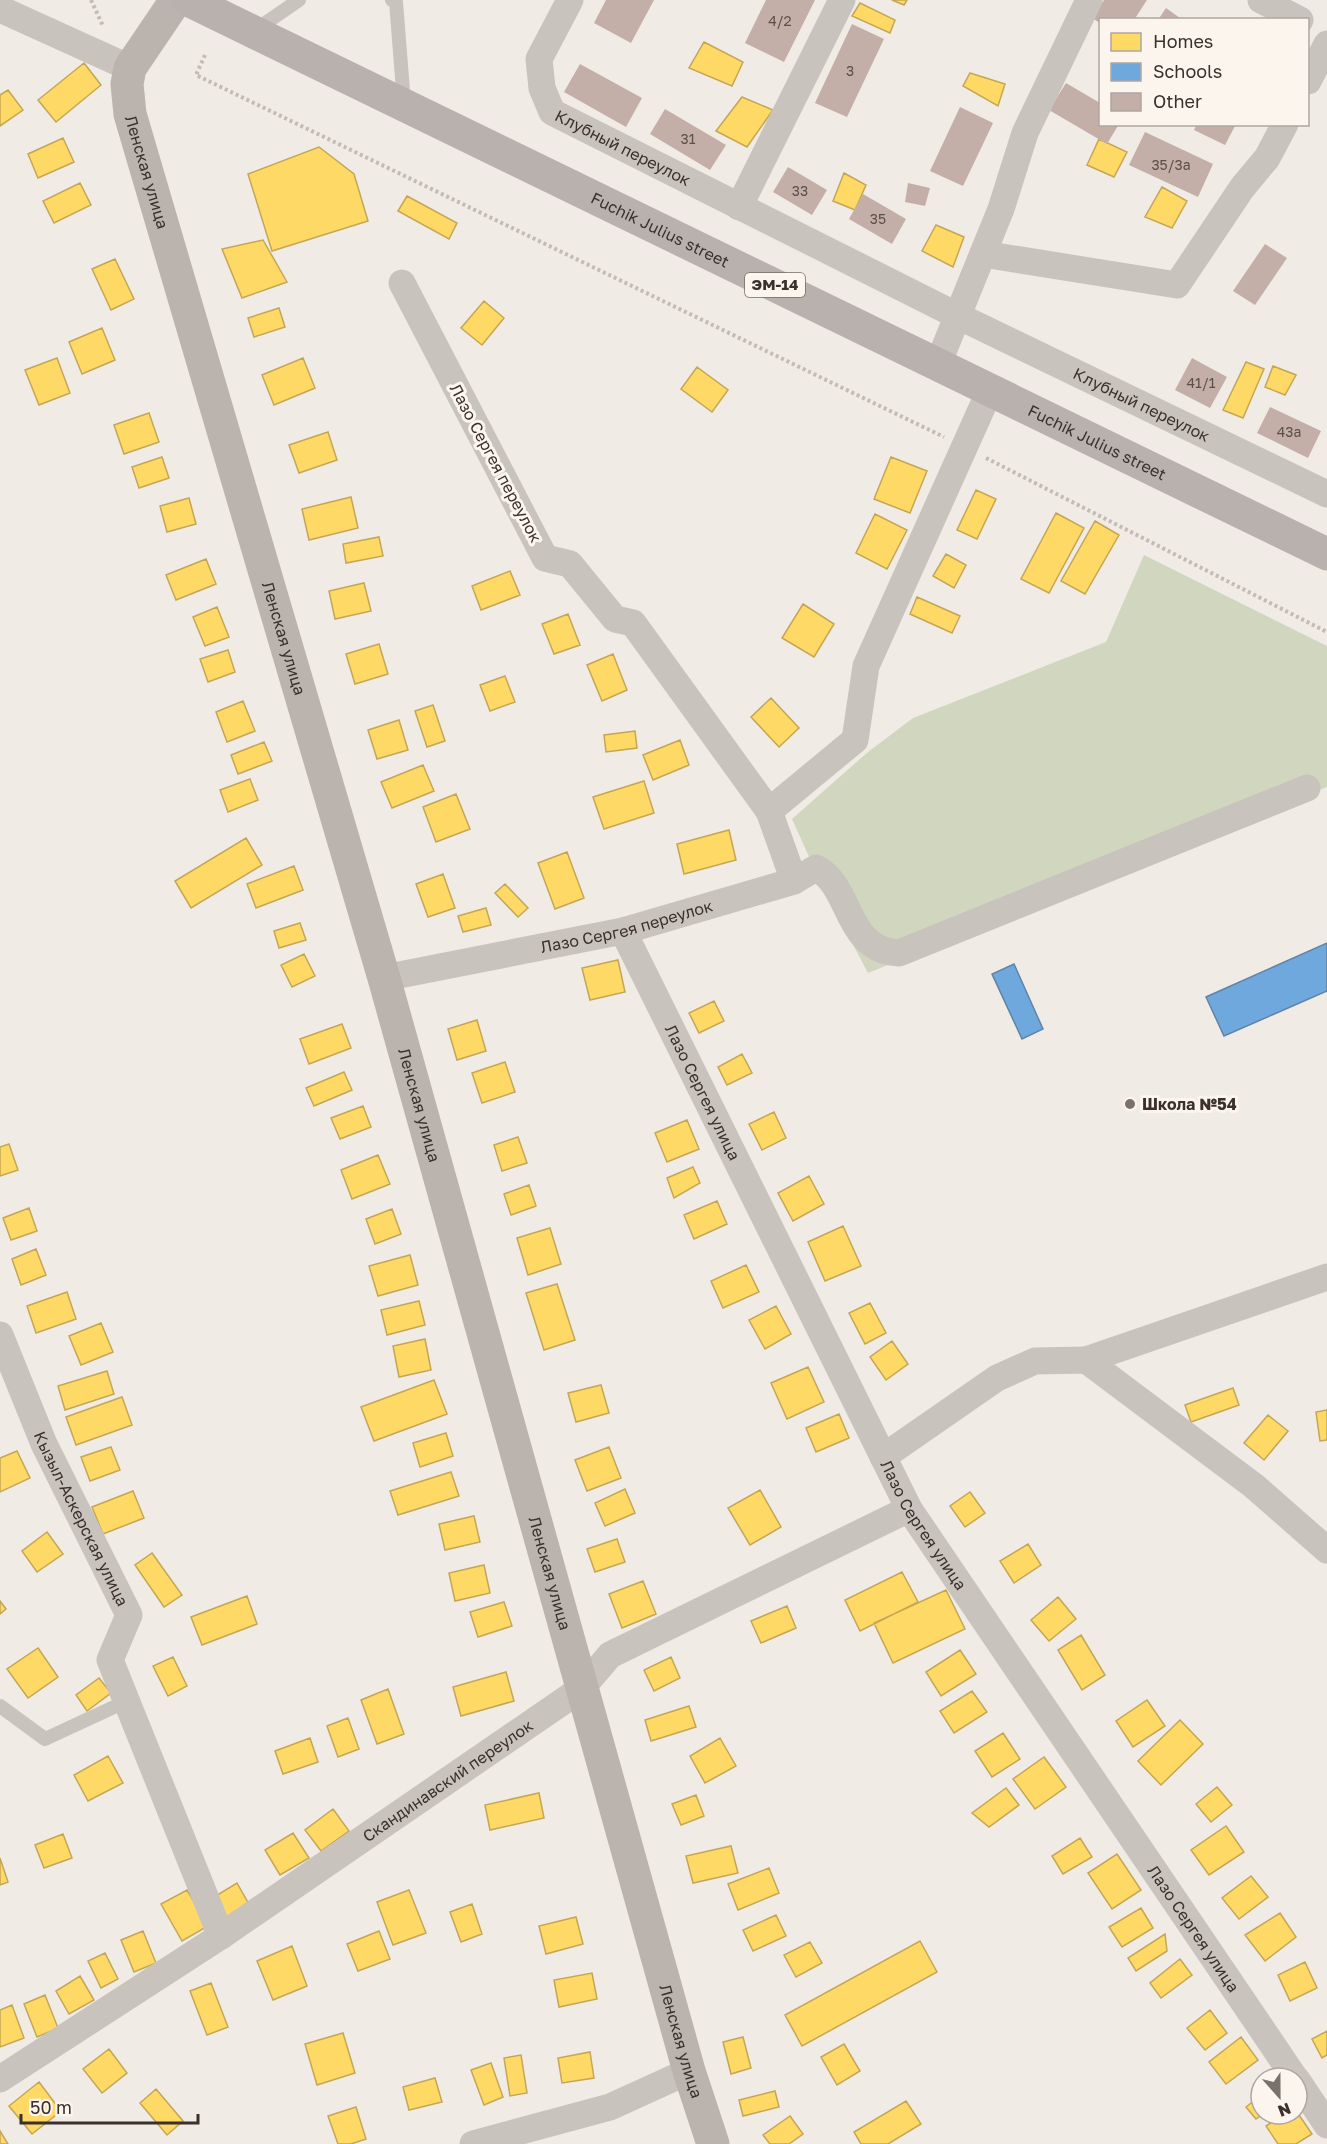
<svg xmlns="http://www.w3.org/2000/svg" width="1327" height="2144" font-family="'Golos Text',sans-serif">
	<style>
		.green { fill: #d1d6bf }
		.homes { fill: #ffd966; stroke: #c4a654; stroke-width: 1.5 }
		.schools { fill: #6fa8dc; stroke: #5f84a7; stroke-width: 1.5 }
		.building { fill: #c3afa7 }
		.lines { fill: none; stroke-linecap: round; stroke-linejoin: round }
		.path { stroke: #c2bbb6; stroke-width: 4; stroke-dasharray: 3 3; stroke-linecap: butt }
		.service { stroke: #c9c3be; stroke-width: 14 }
		.minor { stroke: #c9c3be; stroke-width: 27 }
		.secondary { stroke: #bab3ae; stroke-width: 33 }
		.primary { stroke: #b8b1ad; stroke-width: 33 }
		.poi-dot { fill: #7a716c; stroke: #fbf5ee; stroke-width: 2 }
		.labels { text-anchor: middle; stroke-width: 6; stroke-linejoin: round; paint-order: stroke }
		.number-label { font-size: 14px; fill: #5d504a }
		.shield { fill: #fbf5ee; stroke: #756b66; stroke-width: 1.5 }
		.shield-label { font-size: 15px; font-weight: bold; fill: #3b302b }
		.street-label { font-size: 16px; fill: #3b302b; stroke: #fbf5ee }
		.poi-label { font-size: 16px; font-weight: bold; fill: #3b302b; stroke: #fbf5ee; text-anchor: start }
	</style>
	<rect width="100%" height="100%" fill="#f0ebe5"/>
	<path class="green" d="M 1144,555 L 1327,646 L 1327,787 L 868,973 L 824,890 L 792,819 L 868,752 L 913,718 L 1106,642 Z"/>
	<path class="homes" d="M 892,0 L 907,0 L 904,5 Z
		M 860,3 L 895,20 L 890,33 L 852,16 Z
		M 704,42 L 743,62 L 732,86 L 689,68 Z
		M 84,63 L 101,85 L 56,122 L 38,100 Z
		M 970,73 L 1005,84 L 998,106 L 963,86 Z
		M 8,90 L 23,110 L 0,126 L 0,95 Z
		M 742,97 L 773,110 L 747,147 L 716,131 Z
		M 63,138 L 74,162 L 38,178 L 28,154 Z
		M 1099,139 L 1127,152 L 1114,177 L 1087,165 Z
		M 319,147 L 354,174 L 368,221 L 272,251 L 248,174 Z
		M 844,173 L 866,185 L 855,210 L 833,201 Z
		M 80,183 L 91,205 L 54,223 L 43,201 Z
		M 1162,187 L 1187,201 L 1172,228 L 1145,217 Z
		M 407,196 L 457,223 L 449,239 L 398,211 Z
		M 936,225 L 964,237 L 953,267 L 922,251 Z
		M 263,240 L 287,282 L 242,298 L 222,249 Z
		M 115,259 L 134,299 L 111,310 L 92,269 Z
		M 484,301 L 504,318 L 482,345 L 461,328 Z
		M 279,308 L 285,327 L 254,337 L 248,318 Z
		M 102,328 L 115,360 L 82,374 L 69,342 Z
		M 57,358 L 70,393 L 39,405 L 25,370 Z
		M 303,358 L 315,388 L 274,405 L 262,375 Z
		M 1246,362 L 1264,369 L 1243,418 L 1223,410 Z
		M 1273,366 L 1296,375 L 1285,395 L 1265,387 Z
		M 697,367 L 728,390 L 712,412 L 681,389 Z
		M 149,413 L 159,442 L 124,454 L 114,425 Z
		M 328,432 L 337,460 L 299,473 L 289,445 Z
		M 162,457 L 169,478 L 139,488 L 132,467 Z
		M 891,457 L 927,471 L 910,513 L 874,499 Z
		M 976,490 L 996,499 L 977,539 L 957,530 Z
		M 351,497 L 358,528 L 309,540 L 302,509 Z
		M 189,498 L 196,524 L 167,532 L 160,506 Z
		M 1056,513 L 1084,528 L 1049,593 L 1021,579 Z
		M 875,514 L 907,530 L 887,569 L 856,553 Z
		M 1095,521 L 1119,535 L 1085,594 L 1061,581 Z
		M 379,537 L 383,556 L 346,563 L 343,544 Z
		M 946,554 L 966,565 L 954,588 L 933,576 Z
		M 206,559 L 216,584 L 176,600 L 166,575 Z
		M 510,571 L 520,595 L 481,610 L 472,586 Z
		M 364,583 L 371,611 L 335,619 L 329,591 Z
		M 917,597 L 960,616 L 952,633 L 910,614 Z
		M 803,604 L 834,624 L 814,657 L 782,638 Z
		M 217,607 L 229,637 L 205,646 L 193,617 Z
		M 568,614 L 580,645 L 554,654 L 542,624 Z
		M 379,644 L 388,674 L 355,684 L 346,654 Z
		M 228,650 L 235,672 L 208,682 L 200,659 Z
		M 613,654 L 627,690 L 602,701 L 587,665 Z
		M 505,676 L 515,702 L 490,711 L 480,685 Z
		M 771,698 L 799,728 L 779,747 L 751,717 Z
		M 243,701 L 255,731 L 227,742 L 216,712 Z
		M 433,705 L 445,741 L 427,747 L 415,711 Z
		M 399,720 L 408,750 L 377,759 L 368,730 Z
		M 635,731 L 637,748 L 606,752 L 604,735 Z
		M 680,740 L 689,765 L 653,780 L 643,755 Z
		M 264,742 L 272,761 L 238,774 L 231,755 Z
		M 423,765 L 434,791 L 392,808 L 381,782 Z
		M 250,779 L 258,800 L 228,812 L 220,790 Z
		M 644,781 L 654,813 L 604,829 L 593,797 Z
		M 456,794 L 470,829 L 436,842 L 423,807 Z
		M 729,830 L 736,860 L 684,874 L 677,844 Z
		M 246,838 L 262,865 L 191,908 L 175,881 Z
		M 567,852 L 584,898 L 555,909 L 538,863 Z
		M 294,866 L 303,890 L 256,908 L 247,884 Z
		M 443,874 L 455,908 L 428,917 L 416,884 Z
		M 505,884 L 528,908 L 518,917 L 495,893 Z
		M 486,908 L 491,925 L 463,932 L 458,916 Z
		M 300,923 L 306,940 L 279,948 L 274,931 Z
		M 304,954 L 315,976 L 292,987 L 281,965 Z
		M 618,960 L 625,992 L 590,1000 L 582,968 Z
		M 714,1001 L 724,1021 L 699,1033 L 689,1013 Z
		M 477,1020 L 486,1051 L 457,1060 L 448,1029 Z
		M 342,1024 L 351,1048 L 309,1064 L 300,1039 Z
		M 742,1054 L 752,1073 L 727,1085 L 718,1067 Z
		M 505,1062 L 515,1092 L 482,1103 L 472,1073 Z
		M 344,1072 L 352,1090 L 314,1106 L 306,1088 Z
		M 363,1106 L 371,1127 L 340,1139 L 331,1118 Z
		M 774,1112 L 786,1138 L 762,1150 L 749,1124 Z
		M 687,1120 L 699,1149 L 667,1162 L 655,1133 Z
		M 518,1137 L 527,1163 L 502,1171 L 494,1145 Z
		M 9,1144 L 18,1170 L 0,1176 L 0,1147 Z
		M 378,1155 L 390,1184 L 352,1199 L 341,1170 Z
		M 693,1167 L 700,1183 L 674,1198 L 667,1178 Z
		M 809,1176 L 824,1204 L 793,1221 L 778,1193 Z
		M 529,1185 L 536,1206 L 511,1215 L 504,1194 Z
		M 717,1201 L 727,1224 L 694,1239 L 684,1215 Z
		M 29,1208 L 37,1231 L 11,1240 L 3,1218 Z
		M 392,1209 L 401,1234 L 375,1244 L 366,1219 Z
		M 843,1226 L 861,1266 L 825,1281 L 808,1242 Z
		M 550,1228 L 561,1264 L 528,1275 L 517,1238 Z
		M 36,1249 L 46,1275 L 21,1285 L 12,1259 Z
		M 410,1255 L 418,1285 L 378,1296 L 369,1266 Z
		M 746,1265 L 759,1292 L 723,1308 L 711,1281 Z
		M 557,1284 L 575,1340 L 544,1350 L 526,1293 Z
		M 67,1292 L 76,1319 L 36,1333 L 27,1306 Z
		M 419,1301 L 425,1325 L 387,1335 L 381,1310 Z
		M 870,1303 L 886,1333 L 865,1344 L 849,1313 Z
		M 776,1306 L 791,1334 L 765,1349 L 749,1320 Z
		M 101,1323 L 113,1352 L 81,1365 L 69,1336 Z
		M 425,1339 L 431,1370 L 399,1377 L 393,1346 Z
		M 892,1341 L 908,1364 L 886,1380 L 870,1357 Z
		M 808,1367 L 824,1402 L 787,1419 L 771,1383 Z
		M 107,1371 L 114,1394 L 65,1410 L 58,1386 Z
		M 434,1380 L 447,1414 L 374,1441 L 361,1407 Z
		M 601,1385 L 609,1413 L 576,1422 L 568,1393 Z
		M 1233,1388 L 1239,1405 L 1191,1422 L 1185,1405 Z
		M 122,1397 L 132,1425 L 76,1445 L 66,1417 Z
		M 1327,1410 L 1327,1440 L 1320,1441 L 1316,1412 Z
		M 839,1414 L 849,1438 L 816,1452 L 806,1428 Z
		M 1268,1415 L 1288,1431 L 1264,1460 L 1244,1443 Z
		M 446,1433 L 453,1456 L 420,1467 L 413,1443 Z
		M 111,1447 L 120,1470 L 90,1481 L 81,1457 Z
		M 609,1447 L 621,1478 L 587,1491 L 575,1460 Z
		M 17,1451 L 30,1478 L 0,1492 L 0,1458 Z
		M 451,1472 L 459,1496 L 398,1515 L 390,1491 Z
		M 625,1489 L 635,1513 L 605,1526 L 595,1503 Z
		M 760,1490 L 781,1527 L 750,1545 L 728,1508 Z
		M 133,1491 L 144,1518 L 103,1534 L 92,1507 Z
		M 970,1492 L 985,1513 L 965,1527 L 950,1506 Z
		M 474,1516 L 480,1542 L 445,1550 L 439,1524 Z
		M 47,1532 L 63,1554 L 37,1572 L 22,1551 Z
		M 617,1539 L 625,1562 L 595,1572 L 587,1549 Z
		M 1028,1544 L 1041,1565 L 1014,1583 L 1000,1561 Z
		M 152,1553 L 182,1595 L 164,1607 L 135,1565 Z
		M 484,1565 L 490,1593 L 455,1601 L 449,1573 Z
		M 902,1572 L 918,1602 L 860,1631 L 845,1600 Z
		M 643,1581 L 656,1614 L 622,1628 L 609,1594 Z
		M 946,1590 L 965,1629 L 893,1663 L 874,1623 Z
		M 247,1596 L 257,1624 L 202,1645 L 191,1617 Z
		M 1058,1597 L 1076,1619 L 1049,1641 L 1031,1620 Z
		M 0,1601 L 6,1609 L 0,1614 Z
		M 504,1602 L 512,1626 L 478,1637 L 470,1612 Z
		M 787,1606 L 796,1628 L 761,1643 L 751,1621 Z
		M 1081,1635 L 1105,1675 L 1082,1690 L 1058,1650 Z
		M 38,1648 L 58,1677 L 28,1698 L 7,1669 Z
		M 960,1650 L 976,1674 L 941,1696 L 926,1672 Z
		M 173,1657 L 187,1686 L 168,1696 L 153,1666 Z
		M 671,1657 L 680,1678 L 654,1691 L 644,1670 Z
		M 506,1672 L 514,1701 L 461,1716 L 453,1687 Z
		M 99,1678 L 111,1693 L 87,1711 L 76,1695 Z
		M 388,1689 L 404,1734 L 377,1744 L 361,1700 Z
		M 972,1691 L 987,1712 L 954,1733 L 940,1711 Z
		M 1147,1700 L 1165,1726 L 1133,1747 L 1116,1721 Z
		M 689,1706 L 696,1727 L 651,1741 L 645,1720 Z
		M 348,1718 L 359,1749 L 338,1757 L 327,1726 Z
		M 1180,1720 L 1203,1744 L 1161,1785 L 1138,1761 Z
		M 1003,1733 L 1020,1759 L 992,1777 L 975,1751 Z
		M 310,1738 L 318,1762 L 283,1774 L 275,1751 Z
		M 720,1738 L 736,1766 L 705,1783 L 690,1756 Z
		M 108,1756 L 123,1783 L 88,1801 L 74,1775 Z
		M 1044,1757 L 1066,1787 L 1035,1809 L 1013,1779 Z
		M 1217,1787 L 1232,1805 L 1211,1822 L 1196,1804 Z
		M 1006,1788 L 1019,1805 L 989,1827 L 972,1813 Z
		M 539,1793 L 544,1818 L 490,1830 L 485,1805 Z
		M 696,1795 L 704,1816 L 681,1825 L 672,1804 Z
		M 333,1809 L 349,1831 L 321,1851 L 305,1830 Z
		M 1226,1826 L 1244,1852 L 1209,1875 L 1191,1850 Z
		M 293,1833 L 309,1858 L 280,1875 L 265,1850 Z
		M 63,1834 L 72,1858 L 44,1868 L 35,1845 Z
		M 1080,1838 L 1092,1857 L 1063,1874 L 1052,1856 Z
		M 731,1846 L 738,1873 L 693,1883 L 686,1856 Z
		M 1117,1854 L 1141,1890 L 1112,1909 L 1088,1873 Z
		M 0,1858 L 8,1882 L 0,1885 Z
		M 769,1868 L 779,1893 L 738,1910 L 728,1884 Z
		M 1251,1876 L 1268,1897 L 1239,1919 L 1222,1898 Z
		M 237,1883 L 250,1906 L 226,1919 L 214,1897 Z
		M 187,1890 L 208,1926 L 182,1941 L 161,1904 Z
		M 409,1890 L 426,1933 L 393,1945 L 377,1902 Z
		M 472,1904 L 482,1934 L 461,1942 L 450,1912 Z
		M 1141,1908 L 1153,1928 L 1122,1947 L 1109,1927 Z
		M 1280,1913 L 1296,1937 L 1265,1961 L 1245,1935 Z
		M 776,1915 L 786,1936 L 753,1951 L 743,1930 Z
		M 576,1917 L 583,1944 L 546,1954 L 539,1926 Z
		M 143,1931 L 156,1963 L 134,1972 L 121,1940 Z
		M 379,1931 L 390,1959 L 358,1971 L 347,1944 Z
		M 1165,1934 L 1167,1951 L 1136,1971 L 1128,1958 Z
		M 920,1941 L 937,1972 L 802,2046 L 785,2015 Z
		M 810,1942 L 822,1963 L 796,1977 L 784,1955 Z
		M 292,1946 L 307,1986 L 273,2000 L 257,1961 Z
		M 105,1953 L 118,1979 L 101,1988 L 88,1961 Z
		M 1180,1959 L 1192,1975 L 1161,1998 L 1150,1983 Z
		M 1305,1962 L 1317,1988 L 1290,2001 L 1278,1975 Z
		M 592,1973 L 597,1999 L 559,2007 L 554,1980 Z
		M 80,1976 L 94,2000 L 69,2014 L 56,1991 Z
		M 211,1983 L 228,2027 L 207,2035 L 190,1991 Z
		M 45,1995 L 58,2028 L 37,2037 L 24,2004 Z
		M 12,2005 L 24,2038 L 0,2047 L 0,2010 Z
		M 1210,2010 L 1227,2033 L 1205,2050 L 1187,2028 Z
		M 1327,2031 L 1327,2055 L 1322,2058 L 1312,2039 Z
		M 343,2033 L 355,2073 L 317,2085 L 305,2044 Z
		M 743,2037 L 751,2068 L 731,2074 L 723,2042 Z
		M 1241,2037 L 1258,2060 L 1226,2084 L 1209,2062 Z
		M 844,2044 L 860,2071 L 837,2085 L 821,2057 Z
		M 109,2049 L 127,2073 L 102,2093 L 83,2069 Z
		M 590,2052 L 594,2078 L 562,2083 L 558,2058 Z
		M 521,2055 L 527,2093 L 510,2096 L 504,2058 Z
		M 491,2063 L 503,2097 L 484,2105 L 471,2070 Z
		M 435,2078 L 442,2102 L 409,2110 L 403,2087 Z
		M 39,2082 L 61,2111 L 32,2134 L 9,2106 Z
		M 156,2089 L 183,2121 L 167,2135 L 140,2103 Z
		M 775,2091 L 779,2107 L 743,2116 L 739,2100 Z
		M 1261,2095 L 1261,2114 L 1263,2114 L 1256,2119 L 1246,2107 Z
		M 906,2101 L 921,2124 L 888,2144 L 861,2144 L 854,2132 Z
		M 356,2107 L 366,2139 L 351,2144 L 338,2144 L 328,2116 Z
		M 1297,2112 L 1312,2134 L 1296,2144 L 1278,2144 L 1266,2126 L 1285,2114 L 1297,2114 Z
		M 790,2116 L 803,2134 L 789,2144 L 770,2144 L 763,2135 Z
		M 0,2131 L 8,2144 L 0,2144 Z"/>
	<path class="schools" d="M 1327,943 L 1327,991 L 1224,1036 L 1206,997 Z
		M 1014,964 L 1043,1029 L 1022,1039 L 992,974 Z"/>
	<path class="building" d="M 606,0 L 654,0 L 631,43 L 594,23 Z
		M 766,0 L 815,0 L 784,62 L 745,43 Z
		M 1104,0 L 1147,0 L 1134,20 L 1100,20 L 1100,23 L 1092,18 Z
		M 1166,8 L 1180,18 L 1178,20 L 1158,20 Z
		M 852,24 L 884,39 L 847,117 L 815,103 Z
		M 580,64 L 642,98 L 626,127 L 564,92 Z
		M 1066,83 L 1100,103 L 1100,124 L 1119,124 L 1107,144 L 1049,110 Z
		M 960,107 L 993,123 L 963,186 L 930,171 Z
		M 665,109 L 726,145 L 710,170 L 650,134 Z
		M 1197,124 L 1236,124 L 1225,145 L 1194,130 Z
		M 1145,132 L 1213,164 L 1198,197 L 1129,165 Z
		M 788,167 L 827,190 L 812,215 L 773,192 Z
		M 908,183 L 930,188 L 925,206 L 905,202 Z
		M 863,194 L 906,219 L 892,244 L 849,219 Z
		M 1265,244 L 1287,258 L 1255,305 L 1233,291 Z
		M 1192,358 L 1227,377 L 1210,408 L 1175,390 Z
		M 1270,407 L 1321,431 L 1308,458 L 1257,433 Z"/>
	<g class="lines">
		<path class="path" d="M 91,0 L 103,26
			M 205,55 L 196,75 L 944,437
			M 986,458 L 1327,632"/>
		<path class="service" d="M 392,0 L 396,2 L 404,103
			M 254,31 L 299,0
			M 0,1706 L 45,1739 L 127,1701"/>
		<g class="minor">
			<path id="s1" d="M 570,0 L 539,59 L 542,88 L 552,112 L 958,316 L 1327,494"/>
			<path d="M 1261,0 L 1300,20"/>
			<path d="M 0,9 L 130,68"/>
			<path d="M 1308,81 L 1327,44"/>
			<path d="M 739,207 L 842,0"/>
			<path d="M 983,254 L 1177,285 L 1242,188 L 1267,158 L 1285,124"/>
			<path d="M 938,364 L 1001,209 L 1025,133 L 1089,0"/>
			<path d="M 769,811 L 855,740 L 866,666 L 990,390"/>
			<path d="M 794,881 L 816,868 C 853,887 844,950 899,953 L 1307,788"/>
			<path id="s2" d="M 623,931 L 909,1509 L 1295,2078"/>
			<path id="s3" d="M 384,978 L 623,931 L 794,881 L 769,811 L 633,623 L 615,619 L 570,564 L 545,558 L 402,283"/>
			<path id="s4" d="M 0,1335 L 44,1444 L 129,1615 L 110,1660 L 221,1936"/>
			<path d="M 1086,1360 L 1327,1277"/>
			<path d="M 883,1457 L 997,1378 L 1035,1361 L 1086,1360 L 1254,1486 L 1327,1550"/>
			<path id="s5" d="M 0,2079 L 221,1936 L 581,1689 L 610,1655 L 909,1509"/>
			<path d="M 1297,2080 L 1327,2125"/>
			<path d="M 473,2144 L 610,2107 L 689,2071"/>
		</g>
		<path class="secondary" id="s6" d="M 176,0 L 130,68 L 127,84 L 130,114 L 384,978 L 689,2071 L 713,2144"/>
		<path class="primary" id="s7" d="M 188,0 L 1327,554"/>
	</g>
	<circle class="poi-dot" cx="1130" cy="1104" r="6"/>
	<g class="labels">
		<g class="number-label">
			<text x="780" y="26">4/2</text>
			<text x="850" y="76">3</text>
			<text x="688" y="144">31</text>
			<text x="1171" y="170">35/3а</text>
			<text x="800" y="196">33</text>
			<text x="878" y="224">35</text>
			<text x="1201" y="388">41/1</text>
			<text x="1289" y="437">43а</text>
		</g>
		<rect class="shield" x="745" y="273" width="60" height="24" rx="4.5"/>
		<g class="shield-label">
			<text x="775" y="290">ЭМ-14</text>
		</g>
		<g class="street-label">
			<text dy="6" stroke="none"><textPath href="#s1" startOffset="201">Клубный переулок</textPath></text>
			<text dy="6" stroke="none"><textPath href="#s6" startOffset="189">Ленская улица</textPath></text>
			<text dy="6" stroke="none"><textPath href="#s7" startOffset="525">Fuchik Julius street</textPath></text>
			<text dy="6" stroke="none"><textPath href="#s1" startOffset="780">Клубный переулок</textPath></text>
			<text dy="6" stroke="none"><textPath href="#s7" startOffset="1011">Fuchik Julius street</textPath></text>
			<text transform="translate(496 463) rotate(62)" y="6">Лазо Сергея переулок</text>
			<text dy="6" stroke="none"><textPath href="#s6" startOffset="675">Ленская улица</textPath></text>
			<text dy="6" stroke="none"><textPath href="#s3" startOffset="248">Лазо Сергея переулок</textPath></text>
			<text dy="6" stroke="none"><textPath href="#s2" startOffset="180">Лазо Сергея улица</textPath></text>
			<text dy="6" stroke="none"><textPath href="#s6" startOffset="1161">Ленская улица</textPath></text>
			<text dy="6" stroke="none"><textPath href="#s4" startOffset="201">Кызыл-Аскерская улица</textPath></text>
			<text dy="6" stroke="none"><textPath href="#s2" startOffset="666">Лазо Сергея улица</textPath></text>
			<text dy="6" stroke="none"><textPath href="#s6" startOffset="1647">Ленская улица</textPath></text>
			<text dy="6" stroke="none"><textPath href="#s5" startOffset="538">Скандинавский переулок</textPath></text>
			<text dy="6" stroke="none"><textPath href="#s2" startOffset="1152">Лазо Сергея улица</textPath></text>
			<text dy="6" stroke="none"><textPath href="#s6" startOffset="2133">Ленская улица</textPath></text>
		</g>
		<g class="poi-label">
			<text x="1142" y="1110">Школа №54</text>
		</g>
	</g>
	<rect x="1099" y="18" width="210" height="108" fill="#fbf5ee" stroke="#aea6a0" stroke-width="1.5"/>
	<rect x="1111" y="33" width="30" height="18" fill="#ffd966" stroke="#aea6a0" stroke-width="1.5"/>
	<text x="1153" y="48" font-size="18" fill="#3b302b">Homes</text>
	<rect x="1111" y="63" width="30" height="18" fill="#6fa8dc" stroke="#aea6a0" stroke-width="1.5"/>
	<text x="1153" y="78" font-size="18" fill="#3b302b">Schools</text>
	<rect x="1111" y="93" width="30" height="18" fill="#c3afa7" stroke="#aea6a0" stroke-width="1.5"/>
	<text x="1153" y="108" font-size="18" fill="#3b302b">Other</text>
	<g transform="translate(1279 2096) rotate(159)"><circle r="28" fill="#fbf5ee" stroke="#aea6a0" stroke-width="1.5"/>
	<path d="M0-4.5L10 22L0 15L-10 22Z" fill="#7a716c"/>
	<text y="-9" font-size="16" font-weight="bold" text-anchor="middle" fill="#3b302b">N</text>
	</g>
	<path d="M21 2114v9h177v-9" fill="none" stroke="#3b302b" stroke-width="3"/>
	<text x="30" y="2114" font-size="18" fill="#3b302b" stroke="#fbf5ee" stroke-width="4.5" paint-order="stroke">50 m</text>
</svg>
